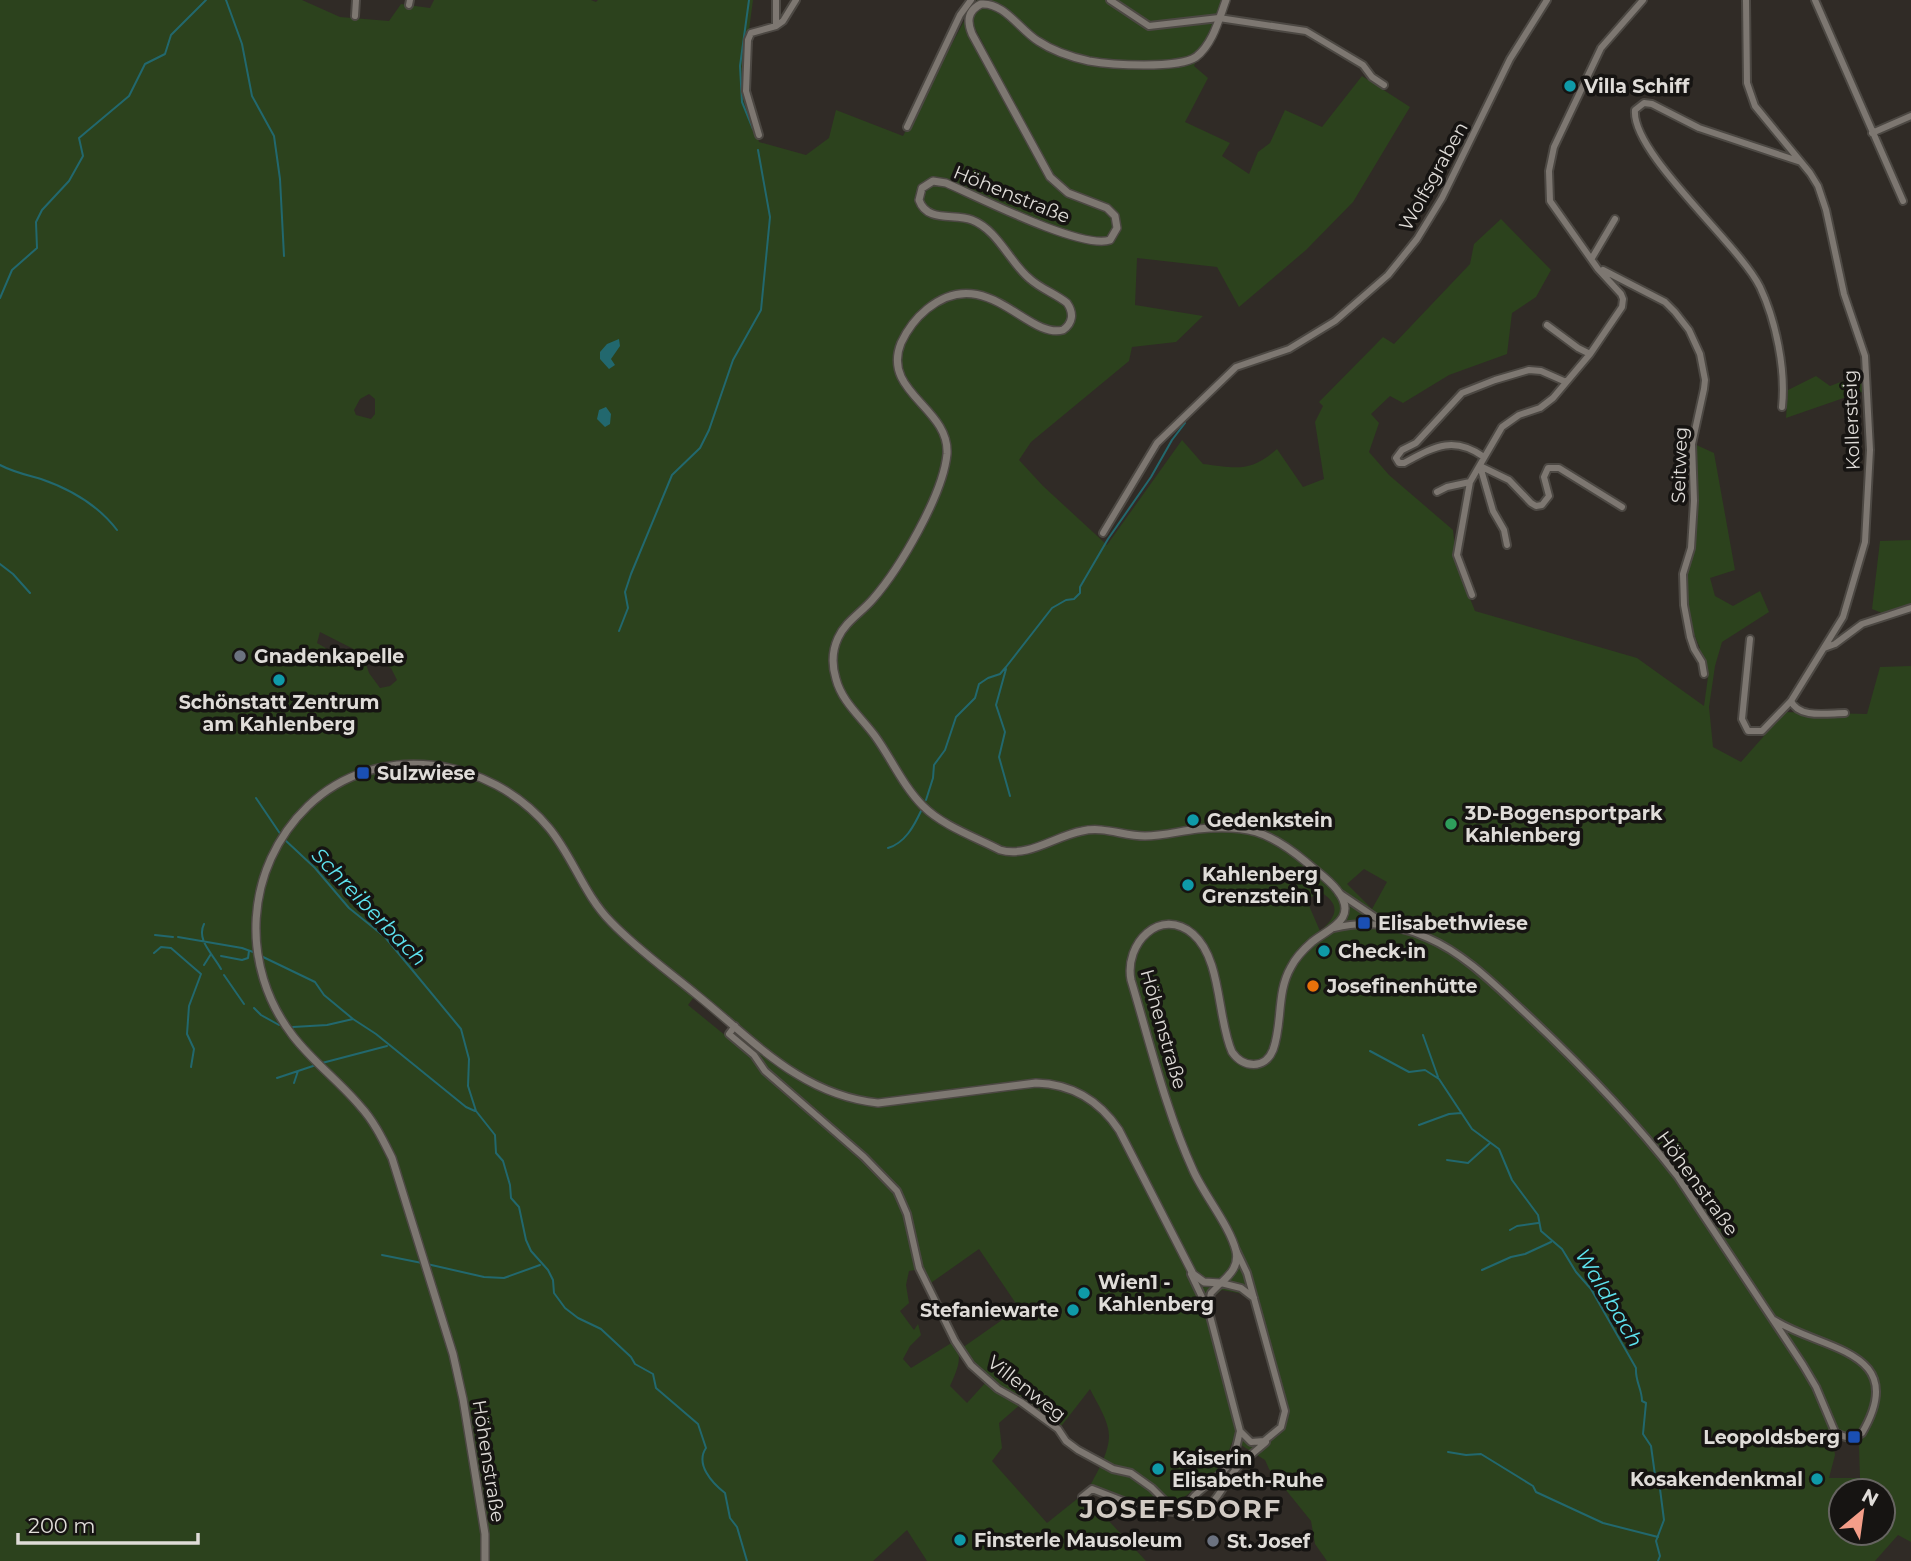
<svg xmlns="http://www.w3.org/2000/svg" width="1911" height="1561" font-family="Montserrat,sans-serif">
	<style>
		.green { fill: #2c421d; fill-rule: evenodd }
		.water { fill: #22686e }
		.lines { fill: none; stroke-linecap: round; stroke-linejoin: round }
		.stream { stroke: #22686e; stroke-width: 2 }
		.minor-casing { stroke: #4c4843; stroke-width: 10 }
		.tertiary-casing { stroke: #4c4843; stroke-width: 10 }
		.minor { stroke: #7d7771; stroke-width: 6 }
		.tertiary { stroke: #7d7771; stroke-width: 7 }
		.culture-dot { fill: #0f9aa8; stroke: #161412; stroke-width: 2.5 }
		.worship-dot { fill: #6b7280; stroke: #161412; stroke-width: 2.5 }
		.transit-dot { fill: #1a4fb4; stroke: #161412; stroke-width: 2.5 }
		.leisure-dot { fill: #2e9e5b; stroke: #161412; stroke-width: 2.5 }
		.food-dot { fill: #e8710a; stroke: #161412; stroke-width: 2.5 }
		.labels { text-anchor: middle; stroke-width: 7; stroke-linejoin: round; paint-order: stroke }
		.poi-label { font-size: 19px; font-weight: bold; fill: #dfdcd8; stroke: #161412; text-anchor: start }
		.street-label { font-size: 19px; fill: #dfdcd8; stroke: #161412 }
		.water-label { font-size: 21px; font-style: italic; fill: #5de2ee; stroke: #161412 }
		.district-label { font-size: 26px; font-weight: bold; letter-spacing: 2px; fill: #d2cbc4; stroke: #161412 }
	</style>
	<rect width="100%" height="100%" fill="#302b26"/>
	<path class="green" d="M 0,0 L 302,0 L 340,17 L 389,21 L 401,4 L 430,8 L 434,0 L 591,0 L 596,2 L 598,0 L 753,0 L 744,68 L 750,108 L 759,142 L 806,155 L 829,138 L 836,110 L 903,136 L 964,21 L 1029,146 L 1039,151 L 974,26 L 973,9 L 977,0 L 1223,0 L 1194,66 L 1208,78 L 1185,122 L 1230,143 L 1222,156 L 1249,174 L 1258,152 L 1270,143 L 1285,110 L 1322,127 L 1362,76 L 1410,107 L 1353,202 L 1306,250 L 1239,307 L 1217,267 L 1137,258 L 1135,305 L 1203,316 L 1176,342 L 1132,347 L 1129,361 L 1031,442 L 1019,460 L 1043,486 L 1107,545 L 1182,440 L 1203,464 C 1236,468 1250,473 1277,449 L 1303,487 L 1324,479 L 1315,422 L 1323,406 L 1319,402 L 1383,337 L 1394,344 L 1470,264 L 1474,244 L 1501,219 L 1551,270 L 1536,297 L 1512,313 L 1507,354 L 1449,375 L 1403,403 L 1390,396 L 1371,414 L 1379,423 L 1369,452 L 1389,475 L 1453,530 L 1457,566 L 1475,611 L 1637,658 L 1704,706 L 1708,677 L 1697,650 L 1700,648 L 1694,634 L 1682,576 L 1690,552 L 1694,498 L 1692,443 L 1714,453 L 1735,570 L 1710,578 L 1715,596 L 1733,606 L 1760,591 L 1769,612 L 1722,642 L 1715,666 L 1709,707 L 1713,747 L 1741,762 L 1785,712 L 1867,714 L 1880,667 L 1911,666 L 1911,1542 L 1898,1535 L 1875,1561 L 1327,1561 L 1315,1544 L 1311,1521 L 1269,1469 L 1265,1460 L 1233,1440 L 1225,1461 L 1211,1476 L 1173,1506 L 1157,1509 L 1091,1484 C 1098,1471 1109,1452 1109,1436 C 1109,1421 1097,1403 1090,1389 L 1059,1429 L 993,1383 L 962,1348 L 1019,1308 L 979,1249 L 928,1285 L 921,1269 L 909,1271 L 906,1285 L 909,1303 L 900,1311 L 914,1330 L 918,1324 L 921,1335 L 910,1346 L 903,1359 L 911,1368 L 953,1342 C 965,1356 956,1372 950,1386 L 967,1403 L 986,1382 L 1011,1400 L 1021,1404 L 999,1423 L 1002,1448 L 992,1461 L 1047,1523 L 1077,1499 L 1095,1506 L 1146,1561 L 927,1561 L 907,1530 L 873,1561 L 0,1561 ZM 369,394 L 375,399 L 375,414 L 371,419 L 356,415 L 354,410 L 360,399 ZM 320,632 L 391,668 L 397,680 L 390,686 L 380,688 L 369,673 L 366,664 L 336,654 L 317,643 ZM 1364,869 L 1387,882 L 1372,909 L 1347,884 ZM 1319,891 C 1341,904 1338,916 1320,931 L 1307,901 ZM 694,997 L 736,1032 L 729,1037 L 726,1036 L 688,1005 ZM 1222,1290 L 1243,1294 L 1254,1303 L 1283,1407 C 1282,1431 1255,1456 1240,1426 L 1210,1310 L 1213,1297 ZM 1832,1434 L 1843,1439 L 1863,1438 L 1859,1446 L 1860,1478 L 1829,1478 L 1835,1455 ZM 1841,1491 L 1883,1491 L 1883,1533 L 1841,1533 Z
		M 1870,371 L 1871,397 L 1861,392 L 1786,418 L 1788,390 L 1816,376 L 1830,386 Z
		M 1911,540 L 1911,603 L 1882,613 L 1872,609 L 1880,541 Z"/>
	<path class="water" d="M 619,339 L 620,346 L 611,359 L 615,365 L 609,369 L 600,359 L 600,352 L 607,344 Z
		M 606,407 L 611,414 L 610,424 L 605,427 L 597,419 L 599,410 Z"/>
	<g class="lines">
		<path class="stream" d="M 226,0 L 242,44 L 252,96 L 274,136 L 280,179 L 284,256
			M 749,0 L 740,66 L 742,102 L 753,129
			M 0,298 L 12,270 L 37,248 L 36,222 L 42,210 L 69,181 L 83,156 L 79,138 L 129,96 L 145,64 L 165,54 L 171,35 L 206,0
			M 0,465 C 13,472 27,475 41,479 C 70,489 98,505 117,530
			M 0,564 L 13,574 L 30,593
			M 619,631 L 628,608 L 625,592 L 631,574 L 672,475 L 700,448 L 709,430 L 733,360 L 761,310 L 770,217 L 758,150
			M 1006,669 L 996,705 L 1005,732 L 999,757 L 1010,796
			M 256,798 L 281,835
			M 926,800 L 933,778 L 934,765 L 945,750 L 956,717 L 975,698 L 979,684 L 988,678 L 1000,674 L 1006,667 L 1052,608 L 1066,600 L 1074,599 L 1080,593 L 1080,587 L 1108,539 L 1151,477 L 1172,440 L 1185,423
			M 284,839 L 315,868 L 349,908 L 385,937 L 461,1029 L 469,1059 L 468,1086 L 476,1111 L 495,1135 L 496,1153 L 503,1161 L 510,1185 L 511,1198 L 519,1207 L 526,1240 L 531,1251 L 548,1270 L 553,1280 L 554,1293 L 565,1308 L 578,1318 L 601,1329 L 631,1357 L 635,1364 L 653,1374 L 656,1388 L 698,1424 L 706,1448 C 695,1464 712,1483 725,1493 L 730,1518 L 737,1527 L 747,1561
			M 888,848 C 905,843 914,826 921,811
			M 204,924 C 196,940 213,954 221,969
			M 155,935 L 173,937
			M 178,937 L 242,948 L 256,953
			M 154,953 L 161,947 L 171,948 L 201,974 L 189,1006 L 187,1034 L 194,1049 L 191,1067
			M 221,956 L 242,960 L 248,958 L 249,951
			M 261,956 L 315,982 L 324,995 L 353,1019 L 376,1034 L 466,1107 L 475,1111
			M 204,965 L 211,954
			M 224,975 L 244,1004
			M 254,1008 L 261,1015 L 279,1025
			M 293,1027 L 327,1025 L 353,1019
			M 1423,1035 L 1438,1077
			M 1370,1051 L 1409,1072 L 1425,1070 L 1439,1079 L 1472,1129 L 1499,1149 L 1512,1180 L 1538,1215 L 1541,1231 L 1562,1249 L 1576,1272 L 1591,1289 L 1636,1368 C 1635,1381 1642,1389 1642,1401 L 1646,1403 L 1643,1434 L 1651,1446 L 1655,1475 L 1660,1489 L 1664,1520 L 1656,1541 L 1660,1556 L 1658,1561
			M 322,1063 L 387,1046
			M 277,1078 L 316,1065
			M 294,1083 L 298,1071
			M 1419,1125 L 1449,1114 L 1461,1113
			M 1447,1160 L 1468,1163 L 1490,1143
			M 1510,1230 L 1517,1226 L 1538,1223
			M 382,1255 L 422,1263
			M 427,1264 L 484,1277 L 504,1278 L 540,1265
			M 1482,1270 L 1511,1257 L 1525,1254 L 1551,1242
			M 1448,1452 L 1466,1455 L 1481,1454 L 1533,1486 L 1536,1492 L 1603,1523 L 1658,1537"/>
		<g class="minor-casing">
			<path id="minor" d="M 1110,0 L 1149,26 L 1219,18 L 1306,31 L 1363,65 L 1372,77 L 1384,85
				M 1746,0 L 1747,83 L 1755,106 L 1810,173 L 1818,186 L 1826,210 L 1844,294 L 1865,356 L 1870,450 L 1865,542 L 1843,617 L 1791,701 L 1762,731 L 1748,731 L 1742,719 L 1750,639
				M 1815,0 L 1903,201
				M 409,5 L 410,0
				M 355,16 L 356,0
				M 776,26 L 783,21 L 796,0
				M 907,127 L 960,15 L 971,0
				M 1872,133 L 1911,116
				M 759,135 L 746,91 L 748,40 L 751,33 L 776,26 L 776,0
				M 1592,258 L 1615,219
				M 1603,270 L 1665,302 L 1675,312 L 1689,330 L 1700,354 L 1705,380 L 1704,389 L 1692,444 L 1694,501 L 1691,548 L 1683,574 L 1684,605 L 1690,637 L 1694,649 L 1702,662 L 1704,674
				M 1547,325 L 1578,348 L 1590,354
				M 1782,407 C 1786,370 1776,321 1760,287 C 1739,244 1631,153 1635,110 L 1644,103 L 1652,104 L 1699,128 L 1801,162
				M 1484,457 C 1453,435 1434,447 1404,463 L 1399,463 L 1396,458 L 1402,450 L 1416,443 L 1462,393 L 1495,380 L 1529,370 L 1541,371 L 1566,382
				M 1480,466 L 1509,480 L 1531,503 L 1536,506 L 1542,505 L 1549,496 L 1544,477 L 1548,468 L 1559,468 L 1622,507
				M 1480,466 L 1493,511 L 1504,530 L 1507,545
				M 1437,492 L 1447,487 L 1470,482
				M 1103,533 L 1157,443 L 1236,367 L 1289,349 L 1335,321 L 1388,275 L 1417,239 L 1442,198 L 1510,59 L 1547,0
				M 1472,595 L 1457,555 L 1470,482 L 1502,427 L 1519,415 L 1540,408 L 1553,398 L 1590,354 L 1622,307 L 1623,299 L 1621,294 L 1598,269 L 1550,201 L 1549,171 L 1554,147 L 1601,48 L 1643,0
				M 1824,648 L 1835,644 L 1862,624 L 1911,608
				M 1791,701 C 1799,719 1828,713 1845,713
				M 1339,893 L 1385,924
				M 1334,928 C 1367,920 1397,924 1428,938 C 1463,953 1493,983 1521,1009 C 1577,1061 1631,1116 1678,1177 L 1803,1365 L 1816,1387 L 1835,1432 C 1844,1438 1853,1440 1862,1433 C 1911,1350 1821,1350 1774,1320
				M 735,1026 L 729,1034 L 754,1055 L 765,1071 L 864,1157 L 897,1191 L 907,1214 L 919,1268 L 955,1341 L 971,1365 L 998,1389 L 1021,1402 L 1058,1429 L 1066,1441 L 1078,1450 L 1113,1469 L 1131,1473 L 1152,1488 L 1176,1512
				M 1191,1274 L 1209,1312 L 1240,1431 L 1251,1442 L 1264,1441 L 1281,1427 L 1285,1411 L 1247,1273 L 1236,1250
				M 1208,1307 L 1211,1293 L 1221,1283 L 1241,1288 L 1254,1298
				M 1082,1497 L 1092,1489 L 1141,1508 L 1174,1512
				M 1187,1511 L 1194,1516 C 1215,1508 1223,1485 1236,1469 C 1245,1459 1256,1451 1266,1442
				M 1187,1511 C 1188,1493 1216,1482 1227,1467 C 1235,1457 1237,1444 1240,1431"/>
		</g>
		<g class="tertiary-casing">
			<path id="tertiary" d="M 485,1561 L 485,1534 L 463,1399 L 453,1354 L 392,1158 C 383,1140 374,1121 360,1106 C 339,1081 313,1062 293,1036 C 239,966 244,868 308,806 C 378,739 490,757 549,828 C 573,857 584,895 611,922 C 637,949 668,971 697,995 C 754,1041 801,1095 878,1103 L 1036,1083 C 1072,1084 1099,1100 1119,1130 L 1193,1274 L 1204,1282 L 1221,1283 C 1231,1274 1239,1265 1236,1251 C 1230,1226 1204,1195 1193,1170 C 1166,1111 1150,1043 1131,980 C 1124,944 1160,906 1193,934 C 1222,959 1217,1019 1232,1052 C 1243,1068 1265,1070 1273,1050 C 1283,1023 1276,993 1291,967 C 1296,957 1304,949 1312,942 C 1328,929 1360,919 1337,890 C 1329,879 1316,871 1306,862 C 1269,831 1246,824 1198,829 C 1180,831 1163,836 1145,836 C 1123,836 1104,826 1082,831 C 1055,836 1028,858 1000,850 C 975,837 943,826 923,806 C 903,786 891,758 875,736 C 861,717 842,702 836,679 C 832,666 832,651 838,638 C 845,622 862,612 873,599 C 900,568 943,495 947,454 C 950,408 881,392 901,343 C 907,330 916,318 927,309 C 986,261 1027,340 1063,330 C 1073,323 1074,313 1067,303 C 1056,294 1041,289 1030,279 C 1010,263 998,230 972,220 C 954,213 927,223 919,200 L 922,188 L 933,181 L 946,183 C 976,196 1082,250 1110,240 L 1117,228 L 1115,216 L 1107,208 L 1068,193 L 1050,177 L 972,34 C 967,22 967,11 981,4 C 1004,2 1020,30 1038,41 C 1053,51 1071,57 1089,61 C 1111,65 1178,69 1196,57 C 1213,44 1219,19 1226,0"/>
		</g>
		<use href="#minor" class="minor"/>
		<use href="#tertiary" class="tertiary"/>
	</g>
	<g class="culture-dot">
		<circle cx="1570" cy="86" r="7"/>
		<circle cx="279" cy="680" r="7"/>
		<circle cx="1193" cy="820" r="7"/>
		<circle cx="1188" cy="885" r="7"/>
		<circle cx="1324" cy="951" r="7"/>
		<circle cx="1084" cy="1293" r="7"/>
		<circle cx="1073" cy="1310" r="7"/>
		<circle cx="1158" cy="1469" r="7"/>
		<circle cx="1817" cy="1479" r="7"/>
		<circle cx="960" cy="1540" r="7"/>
	</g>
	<g class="worship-dot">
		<circle cx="240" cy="656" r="7"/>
		<circle cx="1213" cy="1541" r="7"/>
	</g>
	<g class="transit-dot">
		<rect x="356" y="766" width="14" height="14" rx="3.5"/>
		<rect x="1357" y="916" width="14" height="14" rx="3.5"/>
		<rect x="1847" y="1430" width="14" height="14" rx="3.5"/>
	</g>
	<circle class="leisure-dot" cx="1451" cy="824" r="7"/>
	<circle class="food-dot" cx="1313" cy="986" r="7"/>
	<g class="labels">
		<g class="poi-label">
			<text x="1584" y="93">Villa Schiff</text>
			<text x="254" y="663">Gnadenkapelle</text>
			<text x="279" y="709" text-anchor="middle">Schönstatt Zentrum<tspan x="279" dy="22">am Kahlenberg</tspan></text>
			<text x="377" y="780">Sulzwiese</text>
			<text x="1465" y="820">3D-Bogensportpark<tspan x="1465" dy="22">Kahlenberg</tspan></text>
			<text x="1207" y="827">Gedenkstein</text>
			<text x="1202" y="881">Kahlenberg<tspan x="1202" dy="22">Grenzstein 1</tspan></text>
			<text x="1378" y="930">Elisabethwiese</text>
			<text x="1338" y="958">Check-in</text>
			<text x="1327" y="993">Josefinenhütte</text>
			<text x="1098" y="1289">Wien1 -<tspan x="1098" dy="22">Kahlenberg</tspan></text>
			<text x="1059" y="1317" text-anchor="end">Stefaniewarte</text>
			<text x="1840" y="1444" text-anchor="end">Leopoldsberg</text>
			<text x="1172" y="1465">Kaiserin<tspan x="1172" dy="22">Elisabeth-Ruhe</tspan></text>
			<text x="1803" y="1486" text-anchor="end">Kosakendenkmal</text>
			<text x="974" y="1547">Finsterle Mausoleum</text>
			<text x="1227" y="1548">St. Josef</text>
		</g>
		<g class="street-label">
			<text transform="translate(1433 176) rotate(-61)" y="7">Wolfsgraben</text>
			<text transform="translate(1012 194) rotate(22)" y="7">Höhenstraße</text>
			<text transform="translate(1851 420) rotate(-92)" y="7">Kollersteig</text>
			<text transform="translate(1679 465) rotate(-88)" y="7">Seitweg</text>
			<text transform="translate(1164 1029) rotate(74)" y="7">Höhenstraße</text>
			<text transform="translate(1698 1183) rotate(54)" y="7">Höhenstraße</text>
			<text transform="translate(1027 1388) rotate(38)" y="7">Villenweg</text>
			<text transform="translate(489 1461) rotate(81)" y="7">Höhenstraße</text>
		</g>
		<g class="water-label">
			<text transform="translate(369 907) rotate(46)" y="7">Schreiberbach</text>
			<text transform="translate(1609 1298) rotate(59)" y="7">Waldbach</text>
		</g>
		<g class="district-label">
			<text x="1181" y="1518">JOSEFSDORF</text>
		</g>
	</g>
	<g transform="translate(1862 1512) rotate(29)"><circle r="33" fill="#161412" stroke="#666461" stroke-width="2"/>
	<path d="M0-5L12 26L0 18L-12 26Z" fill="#f49e89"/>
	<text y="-10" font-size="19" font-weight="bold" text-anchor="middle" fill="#dfdcd8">N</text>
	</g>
	<path d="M18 1533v10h180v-10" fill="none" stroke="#dfdcd8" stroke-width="3.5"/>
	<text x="28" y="1533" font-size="21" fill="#dfdcd8" stroke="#161412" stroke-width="5" paint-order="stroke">200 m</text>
</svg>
